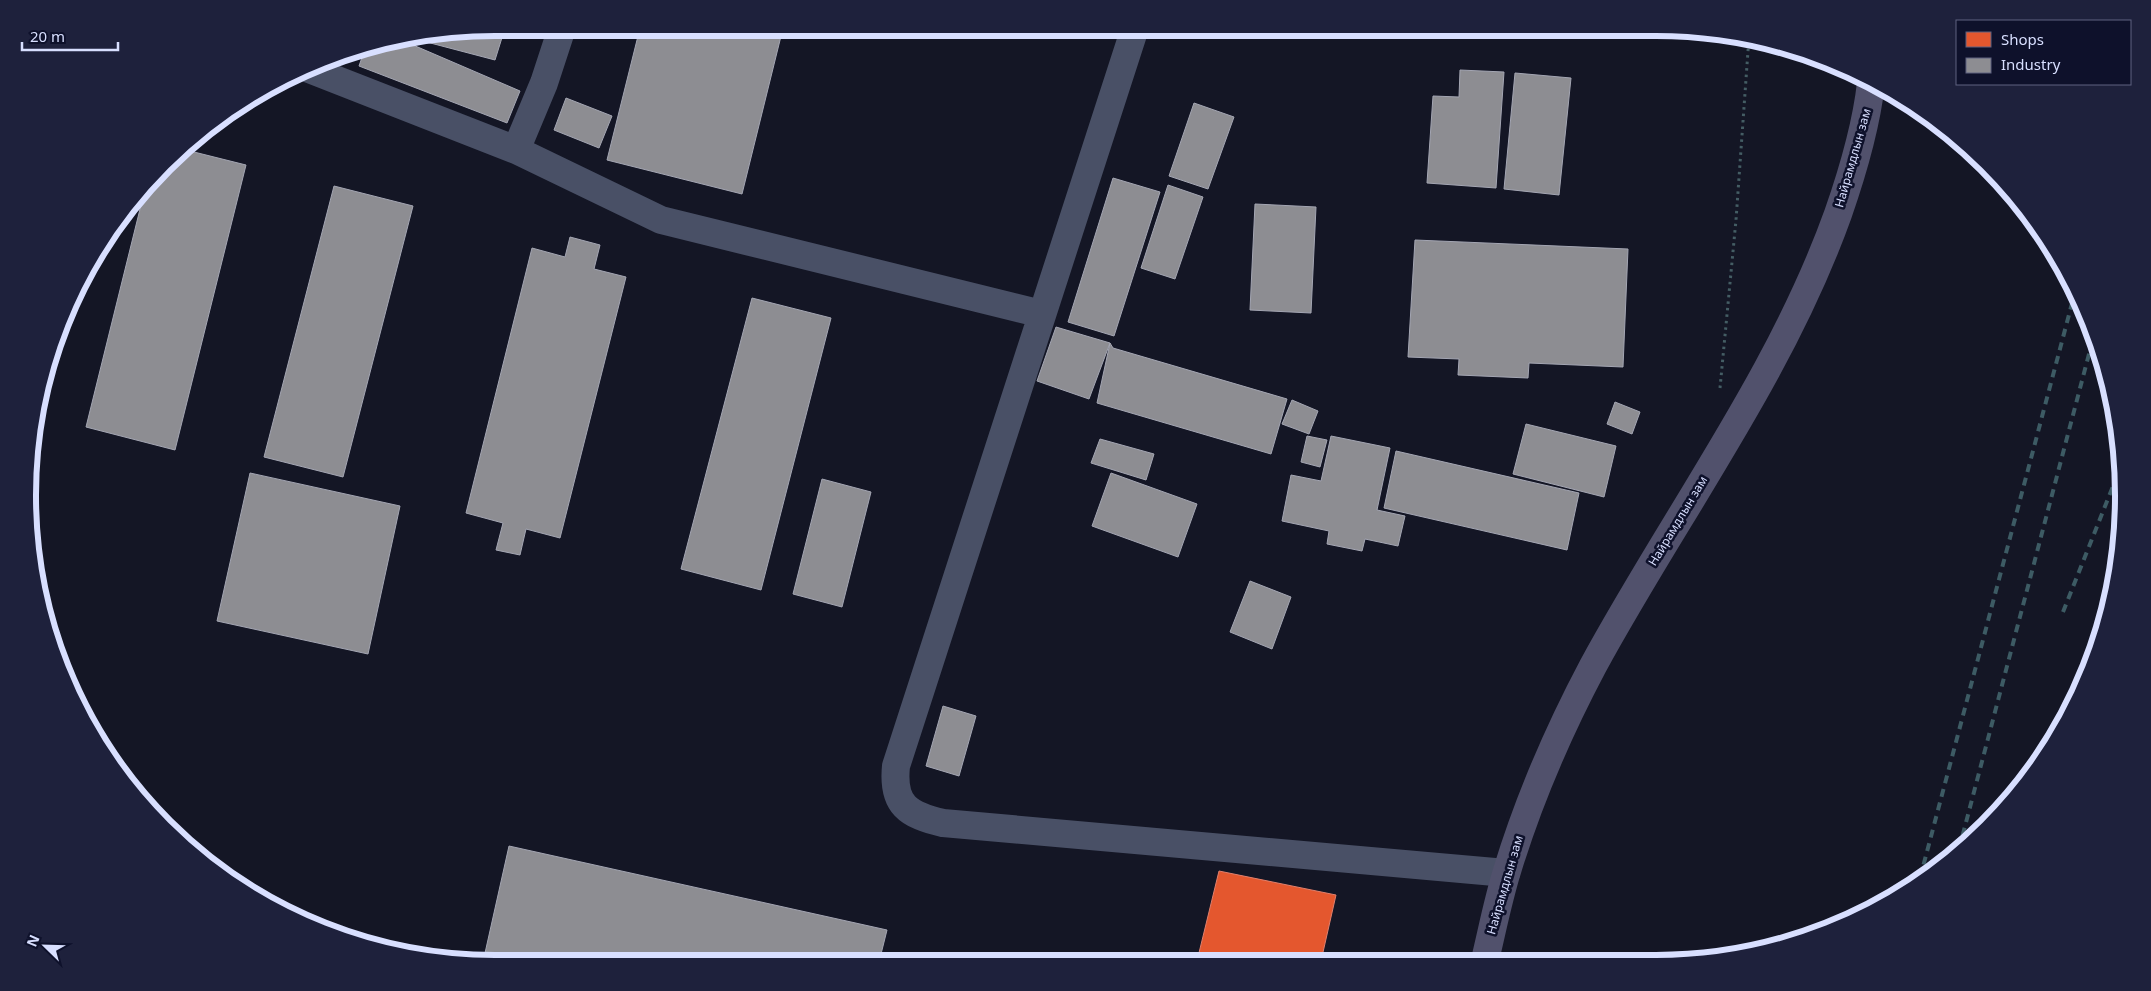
<svg xmlns="http://www.w3.org/2000/svg" width="2151" height="991" font-family="'Noto Sans',sans-serif">
	<style>
		.shops { fill: #e4572e; stroke: #e0806d }
		.industry { fill: #8d8d92; stroke: #a4a6b3 }
		.lines { fill: none; stroke-linecap: round; stroke-linejoin: round }
		.path { stroke: #445d64; stroke-width: 3; stroke-dasharray: 2.5 4; stroke-linecap: butt }
		.minor { stroke: #495066; stroke-width: 28 }
		.major { stroke: #51516c; stroke-width: 28 }
		.rail { stroke: #3d5b64; stroke-width: 4; stroke-dasharray: 8 6; stroke-linecap: butt }
		.labels { text-anchor: middle; stroke-width: 5; stroke-linejoin: round; paint-order: stroke }
		.street-label { font-size: 12px; fill: #d8dfff; stroke: #0e112b }
		.rim { fill: none; stroke: #d8dfff; stroke-width: 6 }
	</style>
	<rect width="100%" height="100%" fill="#141625"/>
	<path class="shops" d="M 1219,871 L 1336,895 L 1321,961 L 1197,961 Z"/>
	<path class="industry" d="M 496,28 L 505,28 L 495,60 L 419,40 Z
		M 640,28 L 783,28 L 742,194 L 607,160 Z
		M 406,42 L 520,91 L 507,123 L 359,66 L 365,49 Z
		M 1460,70 L 1504,72 L 1496,188 L 1427,183 L 1433,96 L 1459,97 Z
		M 1515,73 L 1571,78 L 1559,195 L 1504,189 Z
		M 566,98 L 612,116 L 599,148 L 554,130 Z
		M 1194,103 L 1234,117 L 1208,189 L 1169,176 Z
		M 182,149 L 246,165 L 175,450 L 86,427 L 143,197 Z
		M 1113,178 L 1160,192 L 1114,336 L 1068,322 Z
		M 1168,185 L 1203,197 L 1175,279 L 1141,268 Z
		M 334,186 L 413,206 L 343,477 L 264,457 Z
		M 1255,204 L 1316,207 L 1311,313 L 1250,310 Z
		M 570,237 L 600,245 L 594,269 L 626,277 L 560,538 L 526,529 L 520,555 L 496,550 L 503,523 L 466,513 L 532,248 L 565,257 Z
		M 1415,240 L 1628,249 L 1623,367 L 1529,363 L 1528,378 L 1458,375 L 1459,359 L 1408,357 Z
		M 752,298 L 831,318 L 761,590 L 681,569 Z
		M 1056,327 L 1110,343 L 1089,399 L 1037,381 Z
		M 1110,343 L 1113,348 L 1287,399 L 1271,454 L 1097,403 Z
		M 1292,400 L 1318,411 L 1309,434 L 1282,424 Z
		M 1615,402 L 1640,412 L 1632,434 L 1607,424 Z
		M 1526,424 L 1616,446 L 1604,497 L 1513,474 Z
		M 1307,436 L 1327,440 L 1320,467 L 1301,462 Z
		M 1331,436 L 1390,448 L 1377,510 L 1405,516 L 1398,546 L 1365,539 L 1362,551 L 1327,544 L 1329,531 L 1282,521 L 1291,475 L 1321,481 Z
		M 1100,439 L 1154,454 L 1146,480 L 1091,463 Z
		M 1396,451 L 1579,493 L 1567,550 L 1384,508 Z
		M 250,473 L 400,506 L 368,654 L 217,621 Z
		M 1111,473 L 1197,504 L 1178,557 L 1092,526 Z
		M 822,479 L 871,492 L 842,607 L 793,594 Z
		M 1250,581 L 1291,597 L 1272,649 L 1230,632 Z
		M 943,706 L 976,716 L 959,776 L 926,766 Z
		M 509,846 L 887,930 L 879,962 L 483,962 Z"/>
	<g class="lines">
		<path class="path" d="M 1720,388 L 1736,220 L 1749,37"/>
		<path class="minor" d="M 1135,28 L 896,766 C 892,805 908,815 943,823 L 1506,873
			M 309,69 L 516,150 L 661,220 L 1042,314
			M 516,150 L 544,83 L 562,28"/>
		<path class="major" d="M 1485,960 C 1492,931 1498,900 1507,871 C 1529,799 1558,732 1593,666 C 1675,515 1780,376 1838,214 C 1853,171 1866,128 1871,83"/>
		<path class="rail" d="M 2063,612 L 2121,466
			M 1959,849 L 2094,335
			M 1920,878 L 2075,292"/>
	</g>
	<g class="labels">
		<g class="street-label">
			<text transform="translate(1853 158) rotate(-74)" y="4">Найрамдлын зам</text>
			<text transform="translate(1678 521) rotate(-59)" y="4">Найрамдлын зам</text>
			<text transform="translate(1505 885) rotate(-74)" y="4">Найрамдлын зам</text>
		</g>
	</g>
	<path d="M0 0H2151V991H0ZM495 36H1656A459 459 0 0 1 2115 495V496A459 459 0 0 1 1656 955H495A459 459 0 0 1 36 496V495A459 459 0 0 1 495 36Z" fill="#1e213c" fill-rule="evenodd"/>
	<path class="rim" d="M495 36H1656A459 459 0 0 1 2115 495V496A459 459 0 0 1 1656 955H495A459 459 0 0 1 36 496V495A459 459 0 0 1 495 36Z"/>
	<rect x="1956" y="20" width="175" height="65" fill="#0e112b" stroke="#5f6380"/>
	<rect x="1966" y="32" width="25" height="15" fill="#e4572e" stroke="#5f6380"/>
	<text x="2001" y="45" font-size="15" fill="#d8dfff">Shops</text>
	<rect x="1966" y="58" width="25" height="15" fill="#8d8d92" stroke="#5f6380"/>
	<text x="2001" y="70" font-size="15" fill="#d8dfff">Industry</text>
	<g transform="translate(45 946) rotate(293)" stroke="#0e112b" stroke-width="4" paint-order="stroke">
	<path d="M0-4L9 19L0 12L-9 19Z" fill="#d8dfff"/>
	<text y="-8" font-size="14" font-weight="bold" text-anchor="middle" fill="#d8dfff">N</text>
	</g>
	<path d="M22 42v8h96v-8" fill="none" stroke="#d8dfff" stroke-width="2.5"/>
	<text x="30" y="42" font-size="15" fill="#d8dfff" stroke="#0e112b" stroke-width="4" paint-order="stroke">20 m</text>
</svg>
